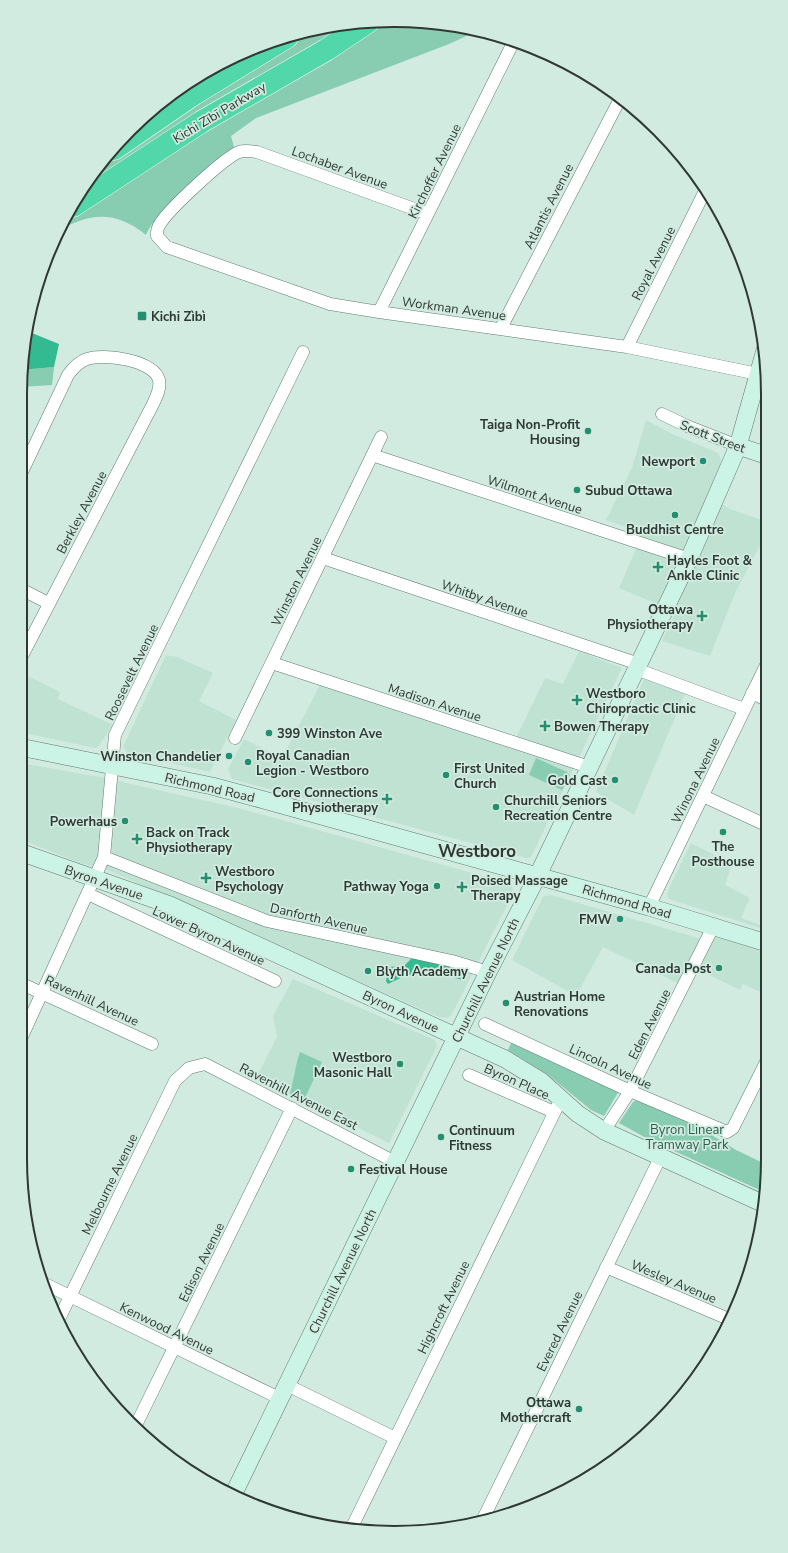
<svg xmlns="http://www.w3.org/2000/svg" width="788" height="1553" font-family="'Nunito Sans',sans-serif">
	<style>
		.built { fill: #bfe2d3 }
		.green { fill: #88ccb1 }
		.forest { fill: #34ba91 }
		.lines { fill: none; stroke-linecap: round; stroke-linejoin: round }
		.street-casing { stroke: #637a70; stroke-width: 13 }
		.secondary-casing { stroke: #637a70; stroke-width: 18 }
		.highway-casing { stroke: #fff; stroke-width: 23 }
		.street { stroke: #fff; stroke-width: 12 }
		.secondary { stroke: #cbf3e6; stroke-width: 17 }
		.highway { stroke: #52d7ab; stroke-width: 22 }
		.poi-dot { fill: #238f6e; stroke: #d1ebe0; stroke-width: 1.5 }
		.labels { text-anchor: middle; stroke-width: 3.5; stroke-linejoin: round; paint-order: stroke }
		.street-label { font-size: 13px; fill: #2e3934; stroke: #d1ebe0 }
		.poi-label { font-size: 13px; font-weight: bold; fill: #2e3934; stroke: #d1ebe0; text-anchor: start }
		.park-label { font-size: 13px; fill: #2b5f4c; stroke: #d1ebe0 }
		.district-label { font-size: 17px; font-weight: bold; fill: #2e3934; stroke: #d1ebe0 }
		.rim { fill: none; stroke: #2e3934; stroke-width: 2 }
	</style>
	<rect width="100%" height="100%" fill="#d1ebe0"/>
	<path class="built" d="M 646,420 L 672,434 L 718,453 L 721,459 L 720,466 L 707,495 L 730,509 L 765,521 L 765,536 L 735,593 L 710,656 L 662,641 L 676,612 L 619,588 L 643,533 L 606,520 L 632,468 Z
		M 579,651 L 622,668 L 531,857 L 527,858 L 232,779 L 228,769 L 244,739 L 282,758 L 320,685 L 511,748 L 545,678 L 563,684 Z
		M 166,655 L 177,657 L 213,673 L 199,701 L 236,720 L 210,772 L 127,753 L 123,747 Z
		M 20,672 L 60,692 L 58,699 L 113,725 L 98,747 L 95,748 L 20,732 Z
		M 644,679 L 685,694 L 634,815 L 596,792 Z
		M 20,763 L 100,777 L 242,809 L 508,883 L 512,886 L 513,893 L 451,1016 L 446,1018 L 439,1017 L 110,871 L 80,863 L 20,839 Z
		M 691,843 L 732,864 L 725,885 L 750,898 L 741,918 L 766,927 L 766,930 L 669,899 L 667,895 L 670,886 Z
		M 551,895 L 705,940 L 713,927 L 767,943 L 767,995 L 743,984 L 740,990 L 693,967 L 684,986 L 603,947 L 576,996 L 512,960 L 543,897 Z
		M 293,979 L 435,1040 L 437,1046 L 389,1143 L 256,1078 L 277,1037 L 273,1016 Z"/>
	<path class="green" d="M 418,21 L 477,31 L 449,44 L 256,118 L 231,136 L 234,147 C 211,167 156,209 146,235 C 116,211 91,212 58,231 L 97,167 L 147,113 L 207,70 L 274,40 L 345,23 Z
		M 54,367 L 52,385 L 21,387 L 21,370 Z
		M 536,758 L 567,772 L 570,775 L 562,790 L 529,775 Z
		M 513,1039 L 619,1091 L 604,1116 L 591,1110 L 547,1074 L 508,1050 Z
		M 300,1052 L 322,1062 L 304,1100 L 290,1093 C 294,1080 295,1066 300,1052 Z
		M 637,1100 L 713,1127 L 710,1134 L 736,1150 L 767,1165 L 766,1193 L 648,1139 L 619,1123 L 633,1102 Z"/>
	<path class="forest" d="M 27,331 L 59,344 L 54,367 L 21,370 Z
		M 412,958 L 458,969 L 466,977 L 462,980 C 431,970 417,969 388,984 L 386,981 L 389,967 L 404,966 Z"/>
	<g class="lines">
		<g class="street-casing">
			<path id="street" d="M 428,214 L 257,152 C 251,151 245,150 239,152 C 224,158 169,209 160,224 C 157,228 157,231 157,236 L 167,247 L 330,304 L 379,312 L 627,347 L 758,374
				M 379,312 L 514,41
				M 501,328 L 621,97
				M 627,347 L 705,191
				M 662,414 L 687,426 L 738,446
				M 372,455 L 689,559
				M 323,558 L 639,664
				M 21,589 L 48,603
				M 21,658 L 152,406 C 156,398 161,389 159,380 C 154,360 103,353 87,359 C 78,362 73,368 68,375 L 21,474
				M 272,663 L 589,767
				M 636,669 L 744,709
				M 752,693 L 766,700
				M 235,738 L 381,437
				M 703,796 L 766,825
				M 104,857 L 267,921 L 452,961 L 488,972
				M 88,894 L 275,981
				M 649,907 L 766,665
				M 20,983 L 152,1044
				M 485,1024 L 630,1091 L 727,1132 L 733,1128 L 767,1060
				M 20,1041 L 104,857 L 115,735 L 303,352
				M 469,1075 L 554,1112
				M 604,1131 L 630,1091 L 713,927
				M 606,1267 L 731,1320
				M 41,1282 L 281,1399
				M 60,1317 L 175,1081 L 189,1068 L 205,1064 L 395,1162
				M 287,1385 L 395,1438
				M 135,1427 L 292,1108
				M 484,1517 L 660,1158
				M 352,1527 L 561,1099"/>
		</g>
		<g class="secondary-casing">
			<path id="secondary" d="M 738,446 L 765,455
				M 20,747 L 212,786 L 264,800 L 649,907 L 767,943
				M 20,852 L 170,905 L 505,1059 L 541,1081 L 578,1114 L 604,1131 L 764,1204
				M 234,1493 L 488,972 L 537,877 L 689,559 L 738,446 L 765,350"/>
		</g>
		<g class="highway-casing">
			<path id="highway" d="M 114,149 L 194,94 L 287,37
				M 73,206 L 201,122 L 326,50 L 368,22"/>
		</g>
		<use href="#street" class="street"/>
		<use href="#secondary" class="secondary"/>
		<use href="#highway" class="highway"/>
	</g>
	<g class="poi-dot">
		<rect x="137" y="311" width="10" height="10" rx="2"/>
		<circle cx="588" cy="431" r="4"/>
		<circle cx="703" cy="461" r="4"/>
		<circle cx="577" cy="490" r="4"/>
		<circle cx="675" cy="515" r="4"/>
		<path d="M656 561h4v4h4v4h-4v4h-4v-4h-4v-4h4z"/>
		<path d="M700 610h4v4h4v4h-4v4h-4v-4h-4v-4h4z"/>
		<path d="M575 694h4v4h4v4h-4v4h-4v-4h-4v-4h4z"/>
		<path d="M543 720h4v4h4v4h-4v4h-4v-4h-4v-4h4z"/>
		<circle cx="269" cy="733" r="4"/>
		<circle cx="229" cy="756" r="4"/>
		<circle cx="248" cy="762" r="4"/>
		<circle cx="446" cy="775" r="4"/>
		<circle cx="615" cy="780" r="4"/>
		<path d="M385 793h4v4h4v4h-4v4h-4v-4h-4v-4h4z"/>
		<circle cx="496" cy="807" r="4"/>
		<circle cx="125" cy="821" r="4"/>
		<circle cx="723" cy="832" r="4"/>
		<path d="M135 833h4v4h4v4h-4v4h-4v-4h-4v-4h4z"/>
		<path d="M204 872h4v4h4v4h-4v4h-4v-4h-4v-4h4z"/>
		<circle cx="437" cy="886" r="4"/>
		<path d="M460 881h4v4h4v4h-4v4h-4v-4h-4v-4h4z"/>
		<circle cx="620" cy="919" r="4"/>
		<circle cx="719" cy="968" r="4"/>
		<circle cx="368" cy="971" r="4"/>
		<circle cx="506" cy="1003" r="4"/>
		<circle cx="400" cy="1064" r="4"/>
		<circle cx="441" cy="1137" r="4"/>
		<circle cx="351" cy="1169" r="4"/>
		<circle cx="579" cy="1409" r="4"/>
	</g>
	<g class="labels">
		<g class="street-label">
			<text transform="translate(219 112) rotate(-31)" y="5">Kichi Zībī Parkway</text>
			<text transform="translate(340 167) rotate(20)" y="5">Lochaber Avenue</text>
			<text transform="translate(434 171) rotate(-64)" y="5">Kirchoffer Avenue</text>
			<text transform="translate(548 206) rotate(-63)" y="5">Atlantis Avenue</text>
			<text transform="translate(653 263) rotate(-63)" y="5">Royal Avenue</text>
			<text transform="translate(454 308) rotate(8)" y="5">Workman Avenue</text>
			<text transform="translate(713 436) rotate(21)" y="5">Scott Street</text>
			<text transform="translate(535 494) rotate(18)" y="5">Wilmont Avenue</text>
			<text transform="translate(81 512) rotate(-62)" y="5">Berkley Avenue</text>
			<text transform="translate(296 581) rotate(-64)" y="5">Winston Avenue</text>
			<text transform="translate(485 598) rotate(19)" y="5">Whitby Avenue</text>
			<text transform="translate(131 672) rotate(-64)" y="5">Roosevelt Avenue</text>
			<text transform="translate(435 702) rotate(18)" y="5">Madison Avenue</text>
			<text transform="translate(695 780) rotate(-64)" y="5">Winona Avenue</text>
			<text transform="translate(210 787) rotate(13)" y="5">Richmond Road</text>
			<text transform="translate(104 882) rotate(19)" y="5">Byron Avenue</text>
			<text transform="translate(627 901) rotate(16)" y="5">Richmond Road</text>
			<text transform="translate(319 918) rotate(13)" y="5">Danforth Avenue</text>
			<text transform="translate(209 935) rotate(25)" y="5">Lower Byron Avenue</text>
			<text transform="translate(485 980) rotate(-64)" y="5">Churchill Avenue North</text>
			<text transform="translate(92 1000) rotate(25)" y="5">Ravenhill Avenue</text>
			<text transform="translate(401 1011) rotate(25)" y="5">Byron Avenue</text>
			<text transform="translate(649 1024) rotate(-63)" y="5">Eden Avenue</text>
			<text transform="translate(611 1066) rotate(25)" y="5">Lincoln Avenue</text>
			<text transform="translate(517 1081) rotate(24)" y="5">Byron Place</text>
			<text transform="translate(299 1096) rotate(27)" y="5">Ravenhill Avenue East</text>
			<text transform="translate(109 1184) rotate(-64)" y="5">Melbourne Avenue</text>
			<text transform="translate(201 1262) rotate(-64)" y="5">Edison Avenue</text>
			<text transform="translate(342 1271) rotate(-64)" y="5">Churchill Avenue North</text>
			<text transform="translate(674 1281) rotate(23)" y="5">Wesley Avenue</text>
			<text transform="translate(443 1307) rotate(-64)" y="5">Highcroft Avenue</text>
			<text transform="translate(167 1328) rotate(26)" y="5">Kenwood Avenue</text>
			<text transform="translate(559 1331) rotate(-64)" y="5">Evered Avenue</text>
		</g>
		<g class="poi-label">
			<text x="151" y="321">Kichi Zìbì</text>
			<text x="580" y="429" text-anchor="end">Taiga Non-Profit<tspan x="580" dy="15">Housing</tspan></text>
			<text x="695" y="466" text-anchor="end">Newport</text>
			<text x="585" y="495">Subud Ottawa</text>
			<text x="675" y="534" text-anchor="middle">Buddhist Centre</text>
			<text x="667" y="565">Hayles Foot &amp;<tspan x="667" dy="15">Ankle Clinic</tspan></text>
			<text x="693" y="614" text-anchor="end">Ottawa<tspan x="693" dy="15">Physiotherapy</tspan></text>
			<text x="586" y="698">Westboro<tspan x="586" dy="15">Chiropractic Clinic</tspan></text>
			<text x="554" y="731">Bowen Therapy</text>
			<text x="277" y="738">399 Winston Ave</text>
			<text x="256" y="760">Royal Canadian<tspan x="256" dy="15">Legion - Westboro</tspan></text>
			<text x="221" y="761" text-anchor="end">Winston Chandelier</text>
			<text x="454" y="773">First United<tspan x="454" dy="15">Church</tspan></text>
			<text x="607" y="785" text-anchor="end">Gold Cast</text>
			<text x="378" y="797" text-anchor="end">Core Connections<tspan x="378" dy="15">Physiotherapy</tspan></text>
			<text x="504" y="805">Churchill Seniors<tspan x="504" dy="15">Recreation Centre</tspan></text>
			<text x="117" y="826" text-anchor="end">Powerhaus</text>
			<text x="146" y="837">Back on Track<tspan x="146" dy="15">Physiotherapy</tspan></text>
			<text x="723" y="851" text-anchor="middle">The<tspan x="723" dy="15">Posthouse</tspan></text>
			<text x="215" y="876">Westboro<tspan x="215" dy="15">Psychology</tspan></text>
			<text x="471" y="885">Poised Massage<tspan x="471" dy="15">Therapy</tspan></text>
			<text x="429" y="891" text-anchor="end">Pathway Yoga</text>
			<text x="612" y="924" text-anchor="end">FMW</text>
			<text x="711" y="973" text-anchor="end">Canada Post</text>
			<text x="376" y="976">Blyth Academy</text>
			<text x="514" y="1001">Austrian Home<tspan x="514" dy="15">Renovations</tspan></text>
			<text x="392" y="1062" text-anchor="end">Westboro<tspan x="392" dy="15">Masonic Hall</tspan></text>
			<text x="449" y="1135">Continuum<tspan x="449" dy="15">Fitness</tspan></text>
			<text x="359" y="1174">Festival House</text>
			<text x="571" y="1407" text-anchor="end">Ottawa<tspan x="571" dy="15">Mothercraft</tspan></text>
		</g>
		<g class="park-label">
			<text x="687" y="1134">Byron Linear<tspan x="687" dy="15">Tramway Park</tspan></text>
		</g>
		<g class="district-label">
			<text x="477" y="857">Westboro</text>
		</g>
	</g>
	<path d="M0 0H788V1553H0ZM394 27H394A367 367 0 0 1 761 394V1159A367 367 0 0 1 394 1526H394A367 367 0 0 1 27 1159V394A367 367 0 0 1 394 27Z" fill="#d1ebe0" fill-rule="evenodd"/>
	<path class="rim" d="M394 27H394A367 367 0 0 1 761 394V1159A367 367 0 0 1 394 1526H394A367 367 0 0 1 27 1159V394A367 367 0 0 1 394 27Z"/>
</svg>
